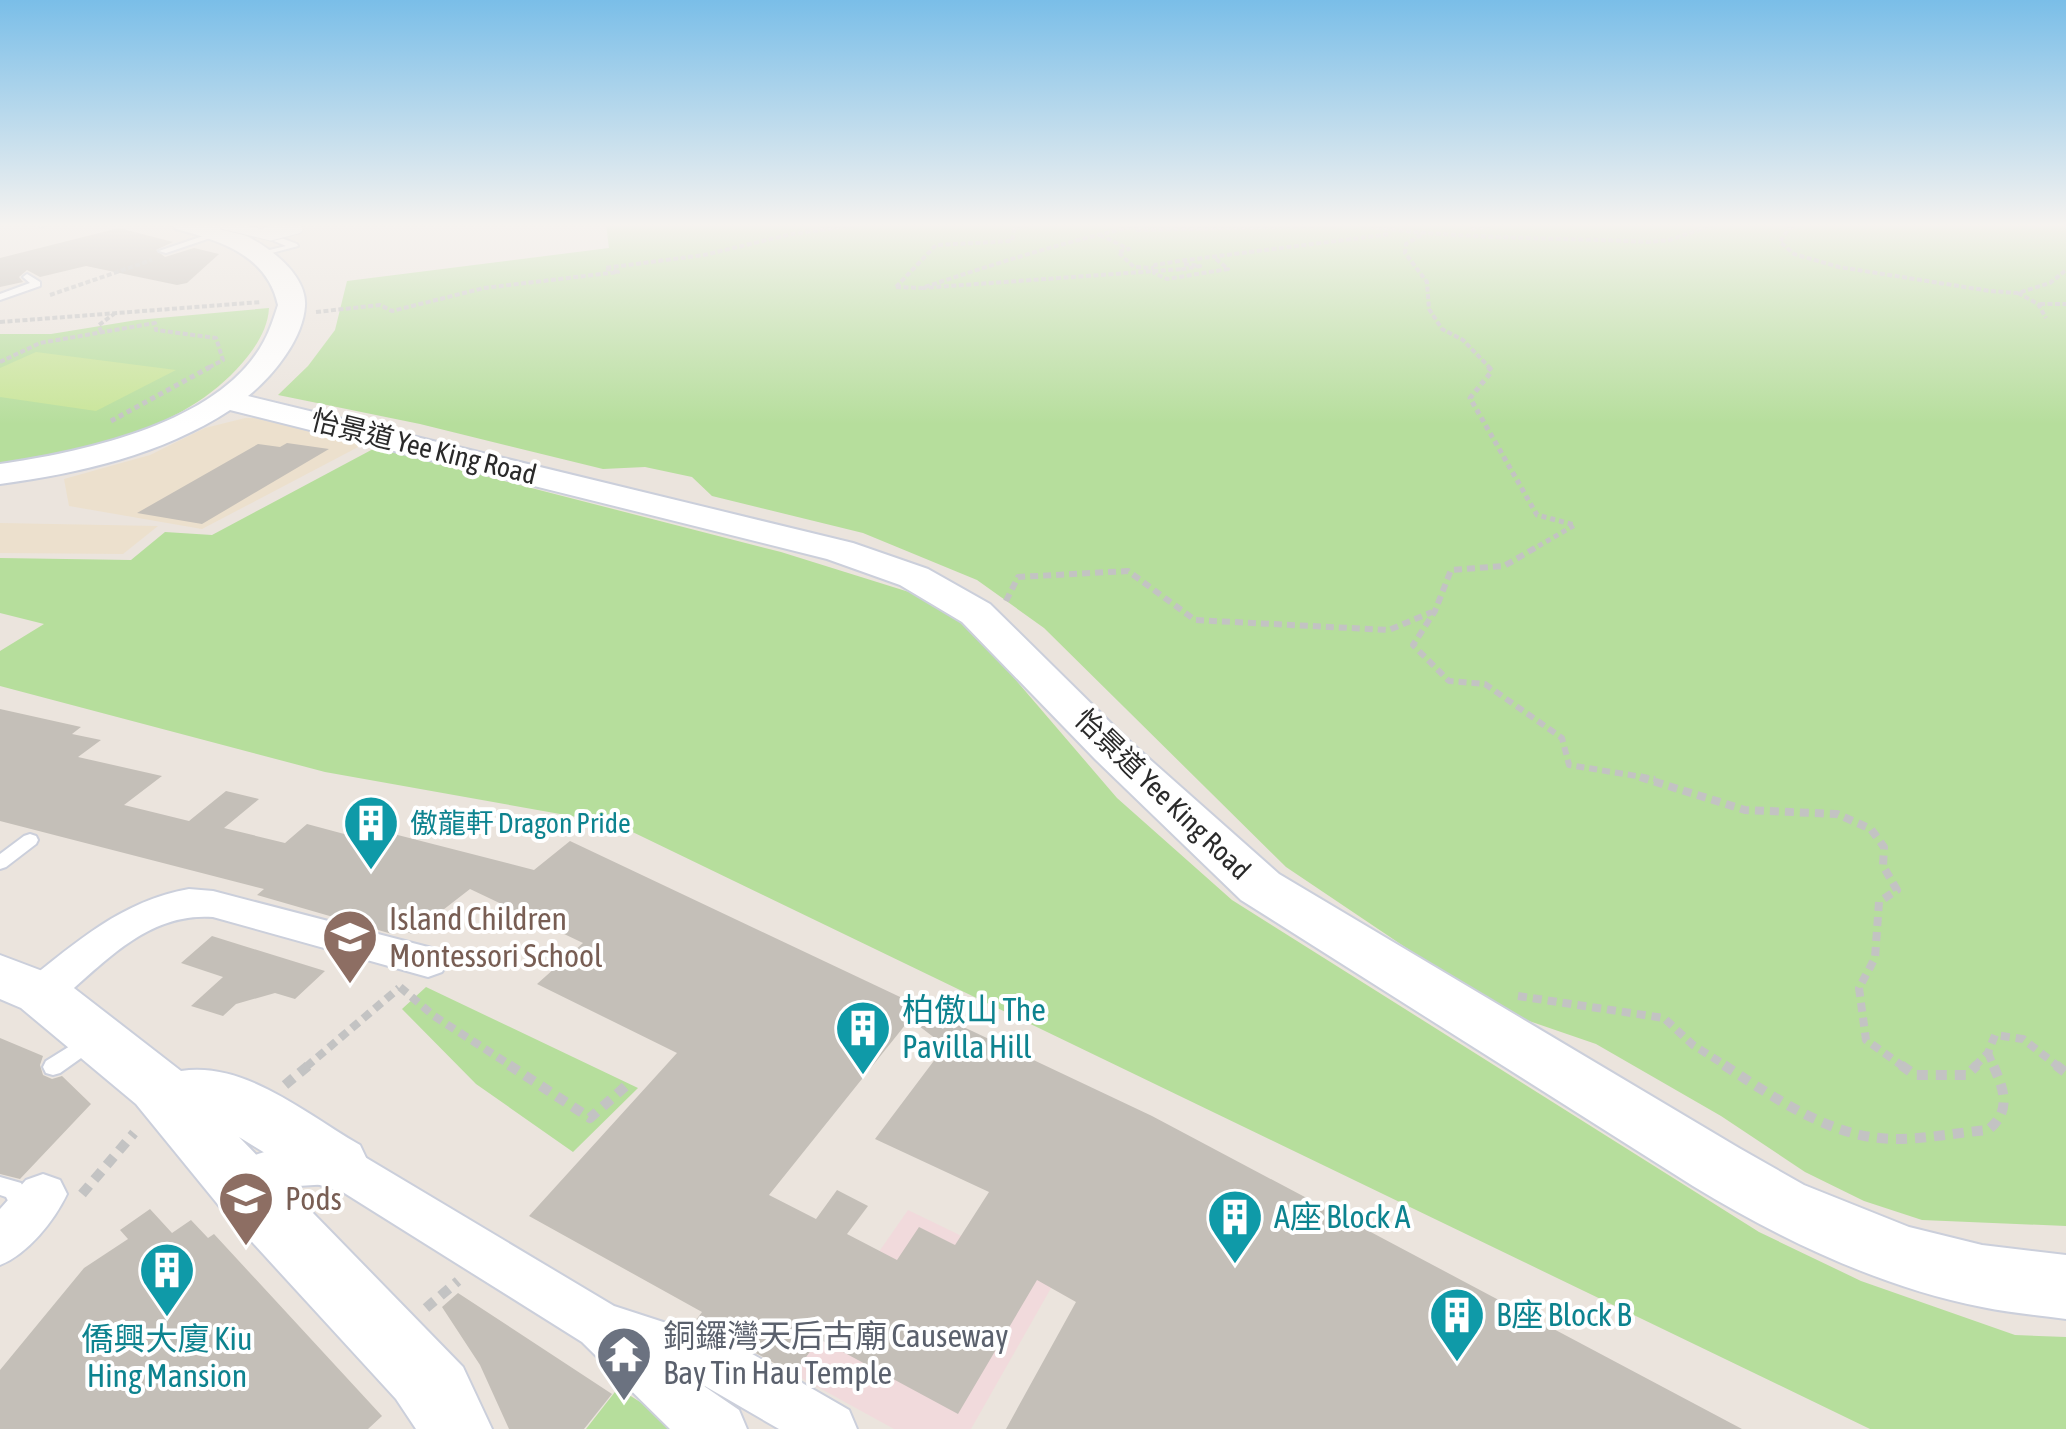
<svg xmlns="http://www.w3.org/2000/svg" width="2066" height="1429" font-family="'Asap Condensed','Noto Sans TC',sans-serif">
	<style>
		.education { fill: #ece0cd }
		.medical { fill: #f1dadc }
		.green { fill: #b6de9c }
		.pitch { fill: #c8e598 }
		.building { fill: #c4bfb8; fill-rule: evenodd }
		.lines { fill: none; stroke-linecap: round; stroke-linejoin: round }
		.lane-casing { stroke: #cbcfdb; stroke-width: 4 }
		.street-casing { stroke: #cbcfdb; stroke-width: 4 }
		.secondary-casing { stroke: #cbcfdb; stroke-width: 4 }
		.path-far4 { stroke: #c3c3c3; stroke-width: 4; stroke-dasharray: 5 2.5; stroke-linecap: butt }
		.path-far3 { stroke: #c3c3c3; stroke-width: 5; stroke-dasharray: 5 4; stroke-linecap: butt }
		.path-far2 { stroke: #c3c3c3; stroke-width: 6; stroke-dasharray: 8 5; stroke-linecap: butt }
		.path-far1 { stroke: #c3c3c3; stroke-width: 8; stroke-dasharray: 9 6; stroke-linecap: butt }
		.path { stroke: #c3c3c3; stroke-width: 10; stroke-dasharray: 11 8; stroke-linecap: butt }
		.lane { fill: #fff; fill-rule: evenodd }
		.street { fill: #fff; fill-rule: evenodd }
		.secondary { fill: #fff; fill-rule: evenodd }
		.lane-bridge-casing { stroke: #cbcfdb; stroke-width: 11; stroke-linecap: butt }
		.lane-bridge { stroke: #fff; stroke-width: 9 }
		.labels { text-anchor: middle; stroke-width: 8; stroke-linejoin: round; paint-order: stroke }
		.street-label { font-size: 28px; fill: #2a2a2a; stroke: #fff }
		.culture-label { font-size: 28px; fill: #0d838f; stroke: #fff; text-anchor: start }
		.near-education-label { font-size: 32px; fill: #785e54; stroke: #fff; text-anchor: start }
		.near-culture-label { font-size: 32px; fill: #0d838f; stroke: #fff; text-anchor: start }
		.near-worship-label { font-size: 32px; fill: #5b616d; stroke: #fff; text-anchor: start }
	</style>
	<rect width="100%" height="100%" fill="#ebe4dd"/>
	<path class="education" d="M 245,418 L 274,418 L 362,445 L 202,529 L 69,506 L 64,479 L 150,455 L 205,428 Z
		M 0,523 L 158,526 L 123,554 L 0,553 Z"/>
	<path class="medical" d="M 908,1210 L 1055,1281 L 971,1429 L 894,1429 L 794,1374 Z"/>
	<path class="green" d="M 606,224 L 2066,224 L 2066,1226 L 1922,1220 L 1864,1201 L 1805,1172 L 1721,1116 L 1596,1044 L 1500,1011 L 1286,867 L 1044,628 L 977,580 L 863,533 L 712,496 L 692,477 L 645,467 L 603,469 L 420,424 L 278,395 L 308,366 L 335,330 L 347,281 L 609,248 Z
		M 269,308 C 268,326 259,342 248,356 C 190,430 87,451 0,464 L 0,334 L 51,334 L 137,320 Z
		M 375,448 L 781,552 L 925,597 L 972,629 L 1117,798 L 1232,900 L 1759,1232 L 1861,1281 L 2015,1335 L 2066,1337 L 2066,1429 L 1870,1429 L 616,824 L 325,772 L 0,686 L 0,651 L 44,624 L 0,613 L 0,558 L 131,560 L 165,532 L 212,535 Z
		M 426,987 L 638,1088 L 573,1152 L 476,1084 L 402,1009 Z
		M 618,1388 L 667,1419 L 663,1424 L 672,1429 L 586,1429 Z"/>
	<path class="pitch" d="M 36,352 L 176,370 L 96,411 L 0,397 L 0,368 Z"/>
	<path class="building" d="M 119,228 L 173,242 L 156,250 L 165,257 L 194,248 L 219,254 L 187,283 L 177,285 L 86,266 L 40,277 L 27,270 L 19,277 L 23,282 L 0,287 L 0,258 Z
		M 287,443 L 329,449 L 202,524 L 137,513 L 258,444 L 280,447 Z
		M 0,709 L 81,727 L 72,734 L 101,740 L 78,757 L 162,776 L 124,805 L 189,821 L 226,791 L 259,799 L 224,828 L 285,843 L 307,824 L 374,842 L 386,832 L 534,870 L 570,841 L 1152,1116 L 1742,1429 L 1006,1429 L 1076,1302 L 1037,1280 L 958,1414 L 819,1339 L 794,1374 L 696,1320 L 702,1312 L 529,1216 L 677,1053 L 537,984 L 583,943 L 470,889 L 412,934 L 398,928 L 392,934 L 257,895 L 264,889 L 0,821 ZM 910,1019 L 945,1046 L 875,1139 L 989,1192 L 955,1245 L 919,1227 L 897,1260 L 847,1234 L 868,1206 L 837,1190 L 816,1219 L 769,1195 Z
		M 212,936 L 325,971 L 295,999 L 275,993 L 236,1004 L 223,1016 L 191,1006 L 223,977 L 181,963 Z
		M 0,1038 L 43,1056 L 40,1065 L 43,1075 L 52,1079 L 62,1076 L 91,1104 L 20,1179 L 0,1174 Z
		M 150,1209 L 172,1233 L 191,1220 L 208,1238 L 214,1234 L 382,1416 L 368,1429 L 0,1429 L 0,1370 L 84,1268 L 128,1239 L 120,1230 Z
		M 458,1293 L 612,1394 L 584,1429 L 509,1429 L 480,1365 L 442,1307 Z"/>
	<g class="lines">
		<g class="lane-casing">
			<path id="lane" d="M 37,224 L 48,224 L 41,227 Z
				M 218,231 L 225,233 L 166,253 L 159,251 Z
				M 263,231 L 297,244 L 298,246 L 257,257 L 257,253 L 286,246 L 260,235 L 259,233 Z
				M 27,274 L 40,282 L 40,286 L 0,300 L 0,294 L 30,283 L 23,277 Z
				M 30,834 L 36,836 L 38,840 L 36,844 L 6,867 L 0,869 L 0,854 L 24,836 Z
				M 91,1033 L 98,1036 L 101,1041 L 98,1046 L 60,1073 L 53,1075 L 46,1073 L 43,1067 L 46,1061 Z
				M 0,1177 L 21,1183 L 34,1207 L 31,1214 L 23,1217 L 15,1214 L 6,1197 L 0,1195 Z"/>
		</g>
		<g class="street-casing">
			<path id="street" d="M 189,889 L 213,891 L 428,947 L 442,952 L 448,962 L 442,972 L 428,977 L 213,917 C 147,912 103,964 56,1004 L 41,1008 L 26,1004 L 20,993 L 26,982 C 78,941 122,901 189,889 Z
				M 337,1144 L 353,1150 L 614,1306 L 740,1347 L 849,1410 L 857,1429 L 779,1429 L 698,1382 L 739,1410 L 747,1429 L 670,1429 L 582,1342 L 330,1184 L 282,1187 L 243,1207 L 226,1201 L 219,1187 C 240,1144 296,1147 337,1144 Z
				M 43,1174 L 60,1180 L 67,1194 C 54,1221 28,1254 0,1265 L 0,1209 L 26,1180 Z"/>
		</g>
		<g class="secondary-casing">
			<path id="secondary" d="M 172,224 C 185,224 199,223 211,224 C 245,228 308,267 305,306 C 303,339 273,376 248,396 L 853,543 L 928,569 L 990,604 L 1128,740 L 1279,874 L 1739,1148 L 1804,1185 L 1909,1227 L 1982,1245 L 2066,1255 L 2066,1319 C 2038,1315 2010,1313 1982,1307 C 1880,1287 1782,1240 1693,1186 L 1241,900 L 1096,760 L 962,622 L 900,585 L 827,559 L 230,410 C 161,455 80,473 0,484 L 0,464 C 83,452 221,423 264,341 C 270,330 274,317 278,305 C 267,255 221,241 176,229 Z
				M 0,955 L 61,978 L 181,1071 C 245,1061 306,1114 360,1145 L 369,1164 L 360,1183 L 337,1191 L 314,1183 L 239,1137 L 463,1367 L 492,1429 L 416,1429 L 396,1399 L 220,1207 L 136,1104 L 21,1008 L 0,999 Z"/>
		</g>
		<path class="path-far4" d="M 1146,224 C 1069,240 997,263 922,288 L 1183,269
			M 1354,224 C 1449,240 1551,237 1648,242 L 1670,240 L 1715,224
			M 1800,224 L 1789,228 L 1780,242 L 1794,254 L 1839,267 L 1990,291 L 2018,293 L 2050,283 L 2066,270
			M 1471,229 L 1500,224
			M 1136,230 L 1353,225
			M 1100,235 L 1129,249 L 1118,252 L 1134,267 L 1154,268
			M 1421,235 L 1406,244 L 1405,253 L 1427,282 L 1429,309 L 1442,329 L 1463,340 L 1491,369
			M 1216,259 L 1228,269 L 1167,279 L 1154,273 L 1155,265 L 1179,261 L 1391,234
			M 1184,264 L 1200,266 L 1183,269 L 1187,271
			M 896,287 L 936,245 L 1012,241 L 1015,227 L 1040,224
			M 896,287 L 922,288
			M 2018,293 L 2038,304 L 2046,318
			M 50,295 L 152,260
			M 2040,304 L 2066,304
			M 316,312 L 380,305 L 392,311 L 484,288 L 618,272 L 605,268 L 704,255 L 792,234 L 862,224
			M 0,322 L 261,302
			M 101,332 L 99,325 L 114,314
			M 0,362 L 40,343 L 155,323 L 156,330 L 216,338 L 223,360 L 206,369"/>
		<path class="path-far3" d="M 1488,367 L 1492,371 L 1470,398 L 1537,515 L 1575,525 L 1530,551
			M 111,421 L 210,367"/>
		<path class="path-far2" d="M 1535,548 L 1504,566 L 1451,570 L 1435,611 L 1413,645 L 1449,681 L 1485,684 L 1562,738 L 1569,765 L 1655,779
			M 1006,601 L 1018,577 L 1128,571 L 1195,620 L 1389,630 L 1432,612"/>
		<path class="path-far1" d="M 1640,777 L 1745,810 L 1837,814 L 1871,829 L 1884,847 L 1883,866 L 1897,890 L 1879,902 L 1875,958 L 1859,988 L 1866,1040 L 1904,1067
			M 400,987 L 434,1016 L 513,1067
			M 1518,996 L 1664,1018 L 1693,1045 L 1728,1067
			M 1988,1053 L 1994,1067
			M 306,1067 L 399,988
			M 1974,1067 L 1988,1053 L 1995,1035 L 2023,1039 L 2059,1067"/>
		<path class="path" d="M 509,1065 L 590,1118 L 628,1084
			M 1724,1065 C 1767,1093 1819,1129 1871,1137 C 1908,1143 1951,1133 1988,1130 C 2012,1111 2004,1089 1993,1065
			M 1901,1065 L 1915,1075 L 1967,1075 L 1977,1065
			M 2056,1065 L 2066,1073
			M 285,1085 L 309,1065
			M 82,1194 L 134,1133
			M 426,1308 L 458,1281"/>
		<use href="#lane" class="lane"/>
		<use href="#street" class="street"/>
		<use href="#secondary" class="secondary"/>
		<g class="lane-bridge-casing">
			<path id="lane-bridge" d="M 221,224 L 271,236 L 298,229 L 279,226 L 263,233"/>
		</g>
		<use href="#lane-bridge" class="lane-bridge"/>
	</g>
	<linearGradient id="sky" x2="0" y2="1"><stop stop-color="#7abee8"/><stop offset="0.53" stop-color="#f6f3f0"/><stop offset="1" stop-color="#f6f3f0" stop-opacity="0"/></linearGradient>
	<rect width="2066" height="424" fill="url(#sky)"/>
	<defs>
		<g id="building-pin" transform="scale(2.875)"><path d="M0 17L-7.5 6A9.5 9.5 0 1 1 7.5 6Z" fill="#0f9aa8" stroke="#fff"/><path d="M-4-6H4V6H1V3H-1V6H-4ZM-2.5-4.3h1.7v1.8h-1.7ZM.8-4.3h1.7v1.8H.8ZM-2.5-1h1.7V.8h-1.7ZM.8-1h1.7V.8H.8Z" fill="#fff"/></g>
		<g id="school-pin" transform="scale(2.875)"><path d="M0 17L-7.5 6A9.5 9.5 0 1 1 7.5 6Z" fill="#8d6e63" stroke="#fff"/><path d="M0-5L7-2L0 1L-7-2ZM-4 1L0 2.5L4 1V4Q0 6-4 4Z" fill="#fff"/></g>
		<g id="temple-pin" transform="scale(2.875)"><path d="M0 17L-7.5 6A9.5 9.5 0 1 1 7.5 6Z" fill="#6b7280" stroke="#fff"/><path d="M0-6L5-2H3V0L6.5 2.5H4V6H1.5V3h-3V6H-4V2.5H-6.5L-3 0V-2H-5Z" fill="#fff"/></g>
	</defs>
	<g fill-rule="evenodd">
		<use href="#building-pin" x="371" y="823"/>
		<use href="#school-pin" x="350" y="937"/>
		<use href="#building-pin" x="863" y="1028"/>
		<use href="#school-pin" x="246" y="1199"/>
		<use href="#building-pin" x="1235" y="1217"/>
		<use href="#building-pin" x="167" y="1270"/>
		<use href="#building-pin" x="1457" y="1315"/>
		<use href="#temple-pin" x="624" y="1354"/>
	</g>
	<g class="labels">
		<g class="street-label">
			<text transform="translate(424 447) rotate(14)" y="10">怡景道 Yee King Road</text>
			<text transform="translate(1163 794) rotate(44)" y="10">怡景道 Yee King Road</text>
		</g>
		<g class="culture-label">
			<text x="410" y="833">傲龍軒 Dragon Pride</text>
		</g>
		<g class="near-education-label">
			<text x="389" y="930">Island Children<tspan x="389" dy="37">Montessori School</tspan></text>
			<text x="285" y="1210">Pods</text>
		</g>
		<g class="near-culture-label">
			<text x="902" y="1021">柏傲山 The<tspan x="902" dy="37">Pavilla Hill</tspan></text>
			<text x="1274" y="1228">A座 Block A</text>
			<text x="1496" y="1326">B座 Block B</text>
			<text x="167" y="1350" text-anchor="middle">僑興大廈 Kiu<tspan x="167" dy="37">Hing Mansion</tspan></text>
		</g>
		<g class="near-worship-label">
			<text x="663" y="1347">銅鑼灣天后古廟 Causeway<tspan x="663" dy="37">Bay Tin Hau Temple</tspan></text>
		</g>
	</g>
</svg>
